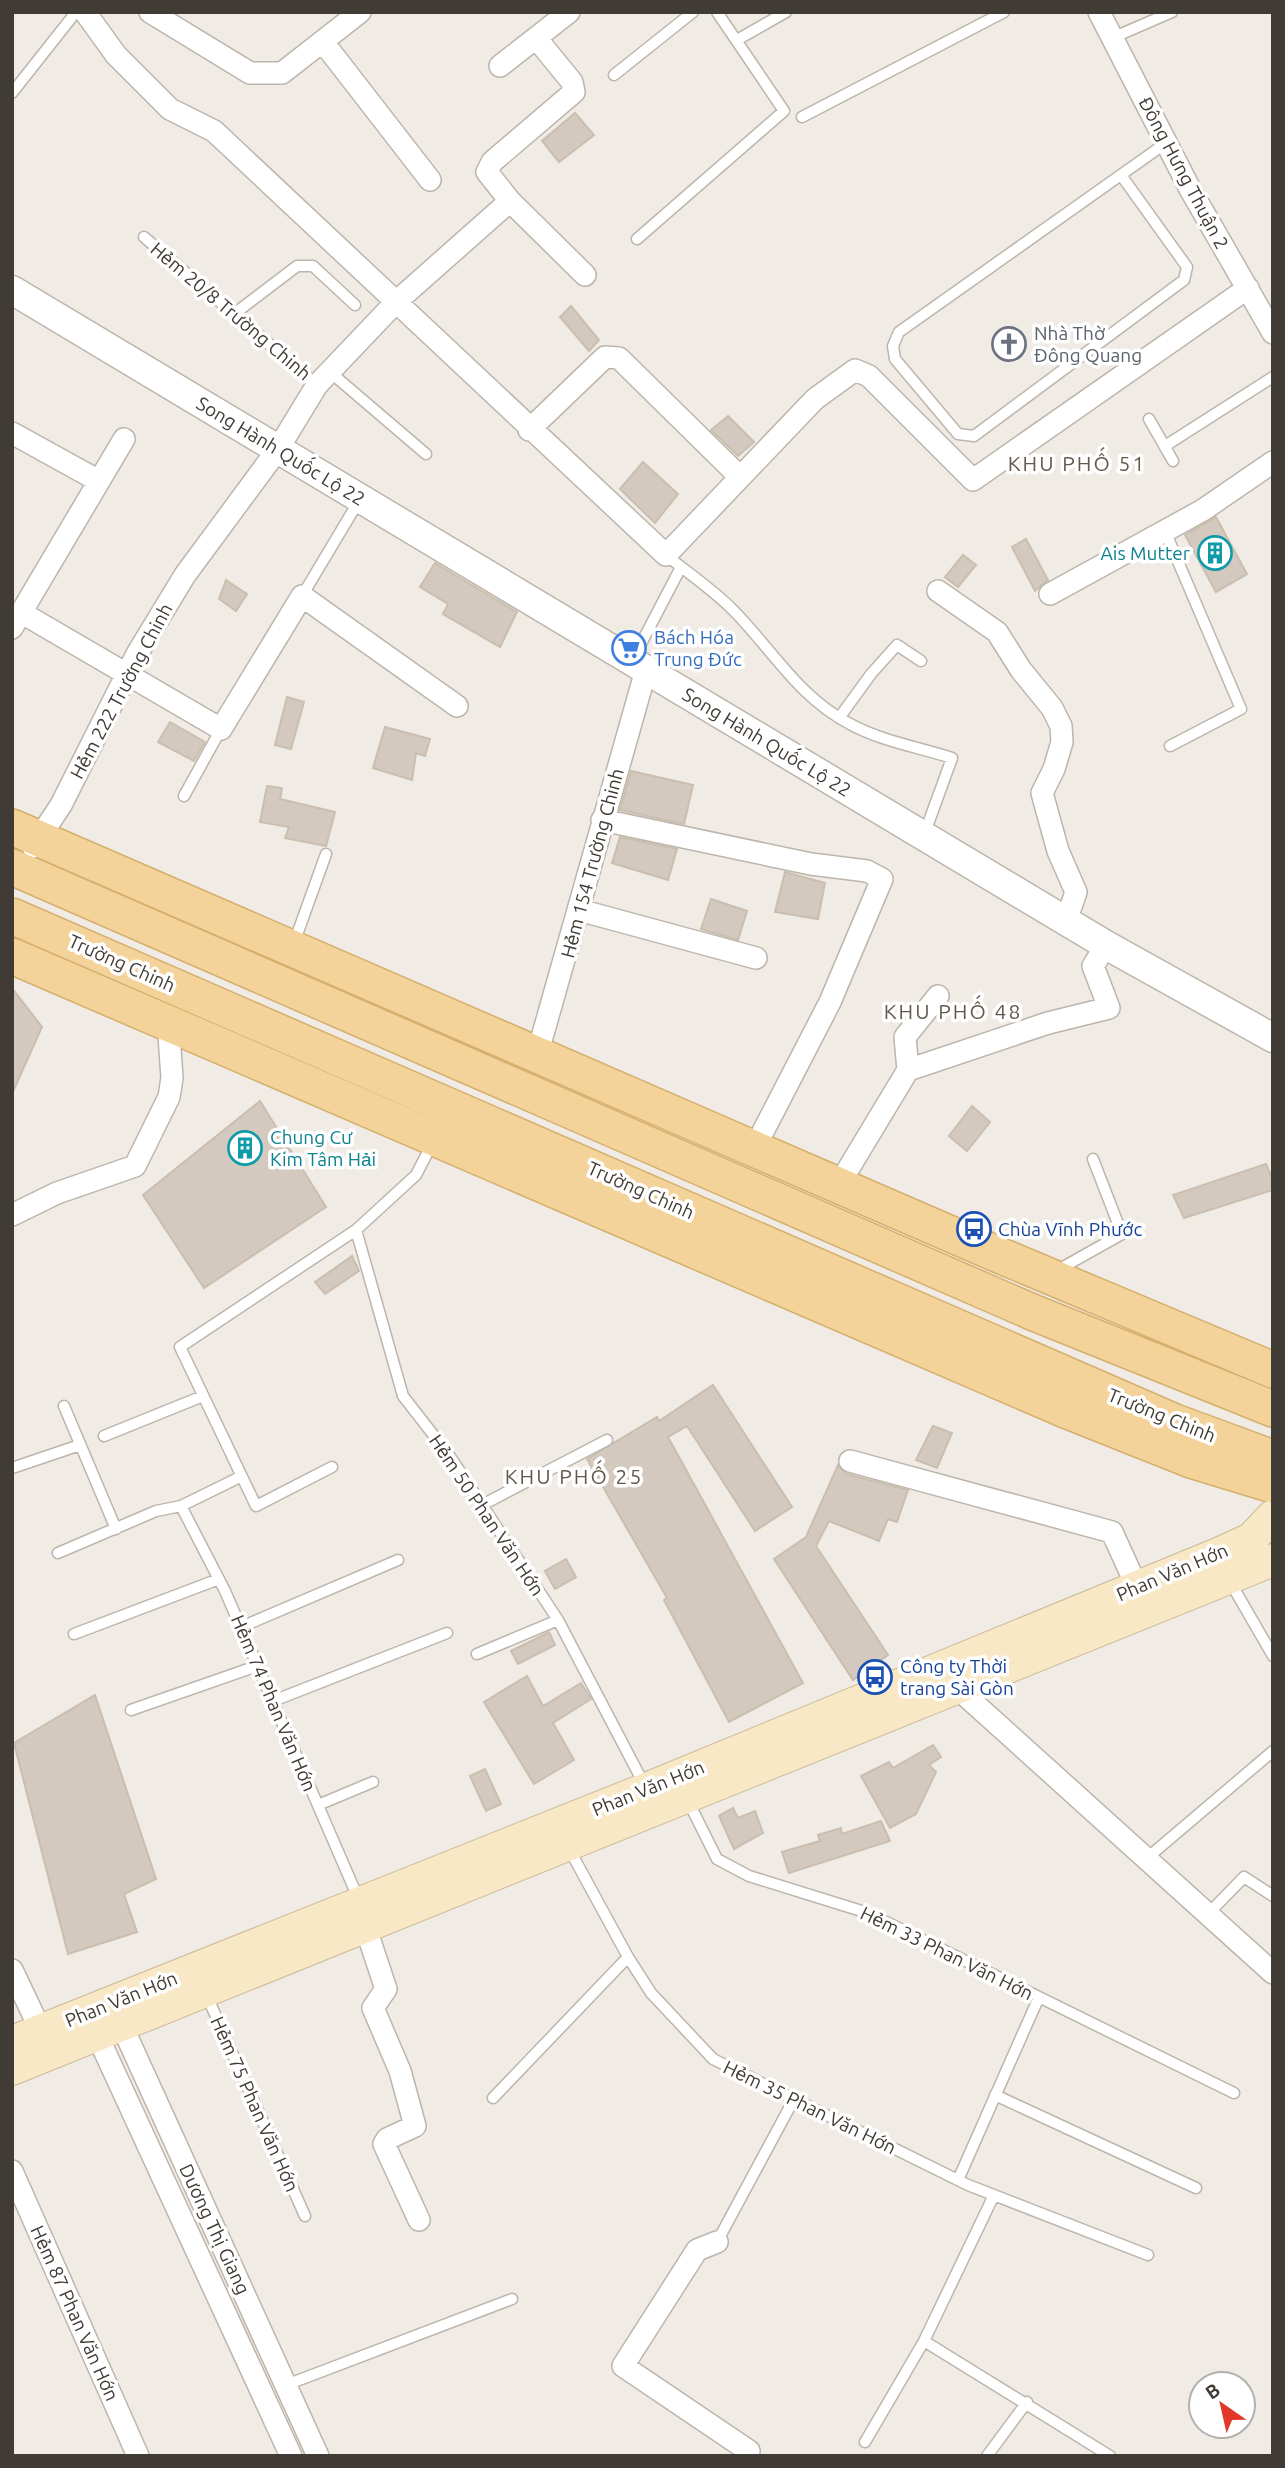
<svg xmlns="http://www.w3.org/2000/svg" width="1285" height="2468" font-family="Ubuntu,sans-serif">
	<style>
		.building { fill: #d3c9be; stroke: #cabeaf; stroke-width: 2 }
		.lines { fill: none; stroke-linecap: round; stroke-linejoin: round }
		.service-casing { stroke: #bdb5ab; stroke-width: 13 }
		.minor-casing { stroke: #bdb5ab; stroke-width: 24 }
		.tertiary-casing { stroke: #bdb5ab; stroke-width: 31 }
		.secondary-casing { stroke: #cbba98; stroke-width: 34 }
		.primary-casing { stroke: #d5af6d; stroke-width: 38 }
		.service { stroke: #fff; stroke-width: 10 }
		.minor { stroke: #fff; stroke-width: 21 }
		.tertiary { stroke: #fff; stroke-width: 28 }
		.secondary { stroke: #f8e8c6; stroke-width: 32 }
		.primary { stroke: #f3d39a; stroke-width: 35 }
		.labels { text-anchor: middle; stroke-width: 7; stroke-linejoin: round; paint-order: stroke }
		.street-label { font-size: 19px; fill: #413b35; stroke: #fff }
		.worship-label { font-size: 19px; fill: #5b616d; stroke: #fff; text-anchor: start }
		.culture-label { font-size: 19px; fill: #0d838f; stroke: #fff; text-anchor: end }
		.shop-label { font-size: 19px; fill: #366cbe; stroke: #fff; text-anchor: start }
		.transit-label { font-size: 19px; fill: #164399; stroke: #fff; text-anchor: start }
		.neighbourhood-label { font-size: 21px; letter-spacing: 2px; fill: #63594d; stroke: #fff }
	</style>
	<rect width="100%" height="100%" fill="#f0ebe4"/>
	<path class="building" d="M 575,113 L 594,135 L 559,162 L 542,141 Z
		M 571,306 L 599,340 L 589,351 L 560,317 Z
		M 728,416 L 754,442 L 738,456 L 711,430 Z
		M 643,462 L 678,494 L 655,523 L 620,489 Z
		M 1216,517 L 1247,574 L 1216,592 L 1185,535 Z
		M 1026,539 L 1048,580 L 1035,591 L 1012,547 Z
		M 963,555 L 976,565 L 958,587 L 945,577 Z
		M 435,563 L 517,612 L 500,647 L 443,614 L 448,604 L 420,587 Z
		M 226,580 L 247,594 L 236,611 L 219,599 Z
		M 287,697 L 304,702 L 291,749 L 275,745 Z
		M 170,722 L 205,742 L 194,761 L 158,742 Z
		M 385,727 L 430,739 L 425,756 L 416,753 L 412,780 L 373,768 Z
		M 631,771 L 693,785 L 684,824 L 620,810 Z
		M 267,786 L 282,788 L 280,799 L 335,812 L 326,846 L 285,838 L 289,827 L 260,822 Z
		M 620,837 L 677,849 L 668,880 L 612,863 Z
		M 785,872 L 825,883 L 818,919 L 775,912 Z
		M 711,899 L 747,911 L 738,940 L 701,929 Z
		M 12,988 L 42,1027 L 12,1094 Z
		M 260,1101 L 326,1207 L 204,1288 L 143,1195 Z
		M 972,1106 L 990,1122 L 967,1151 L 949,1136 Z
		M 1266,1164 L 1273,1180 L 1273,1190 L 1184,1218 L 1173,1195 Z
		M 352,1256 L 359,1271 L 325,1294 L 315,1282 Z
		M 713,1385 L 792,1507 L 755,1531 L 687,1426 L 668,1437 L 803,1683 L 729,1722 L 664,1600 L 667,1598 L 587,1459 L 657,1417 L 659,1421 Z
		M 933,1426 L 952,1433 L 937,1468 L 916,1460 Z
		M 838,1465 L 847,1474 L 908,1490 L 897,1522 L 888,1519 L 879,1541 L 829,1521 L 816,1546 L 888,1655 L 853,1680 L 774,1559 L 806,1537 Z
		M 566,1559 L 576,1577 L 555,1589 L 545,1571 Z
		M 549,1632 L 555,1645 L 518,1664 L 511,1651 Z
		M 527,1676 L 543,1706 L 581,1683 L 591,1699 L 553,1723 L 574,1760 L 534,1784 L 484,1702 Z
		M 95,1695 L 156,1879 L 124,1894 L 137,1932 L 68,1954 L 14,1743 Z
		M 933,1745 L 941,1757 L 929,1765 L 936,1772 L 916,1814 L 890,1828 L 861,1776 L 889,1762 L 893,1768 Z
		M 485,1769 L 501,1804 L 486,1811 L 470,1776 Z
		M 733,1808 L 738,1818 L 755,1811 L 763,1833 L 734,1849 L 719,1816 Z
		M 881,1821 L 890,1841 L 789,1873 L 782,1852 L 820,1841 L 818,1835 L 841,1828 L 842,1834 Z"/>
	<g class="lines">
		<g class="service-casing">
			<path id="service" d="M 1112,38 L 1172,12
				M 737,40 L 786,12
				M 614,75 L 693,12
				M 12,93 L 76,12
				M 802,117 L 1004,12
				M 1121,175 L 1187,267 L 1184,280 L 974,436 L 958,434 L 895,359 L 893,346 L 899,332 L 1166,143
				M 144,237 L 317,385
				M 637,239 L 784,111 L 717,12
				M 234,314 L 297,266 L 313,266 L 355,305
				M 330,372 L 426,454
				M 1149,419 L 1173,461
				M 1165,446 L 1273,377
				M 1165,531 L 1241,709 L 1170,746
				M 666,555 C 688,573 712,589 732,609 C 772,649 798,697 850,724 C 881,741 918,747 952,758 L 924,835
				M 302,596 L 360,499
				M 633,659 L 681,567
				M 839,718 L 871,674 L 897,645 L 921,661
				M 184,796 L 221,729
				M 294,943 L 326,854
				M 356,1230 L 403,1396 L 449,1455 L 558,1620 L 645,1786
				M 1056,1271 L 1122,1234 L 1093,1159
				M 64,1406 L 116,1529
				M 104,1436 L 203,1396
				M 332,1467 L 256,1506 L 180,1347 L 356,1230 L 416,1175 L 433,1142
				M 12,1468 L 80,1445
				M 482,1505 L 607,1440
				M 181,1506 L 225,1591 L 359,1900
				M 58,1553 L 156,1511 L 181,1506 L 240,1477
				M 1229,1580 L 1273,1656
				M 241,1627 L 398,1560
				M 74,1634 L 219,1579
				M 477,1654 L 558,1620
				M 273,1701 L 447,1633
				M 131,1710 L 257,1666
				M 687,1799 L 717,1859 L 749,1876 L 868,1913 L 1234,2093
				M 318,1805 L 373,1782
				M 568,1847 L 628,1957 L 651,1993 L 713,2059 L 968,2185 L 1148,2255
				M 1146,1859 L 1273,1751
				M 1208,1914 L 1244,1877 L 1273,1896
				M 206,1994 L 305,2216
				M 995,2095 L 1196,2188
				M 493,2098 L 628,1957
				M 958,2180 L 1039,1997
				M 717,2242 L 794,2099
				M 924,2341 L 1110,2456
				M 286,2385 L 512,2299
				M 865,2442 L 924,2341 L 994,2195
				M 987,2456 L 1027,2402"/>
		</g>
		<g class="minor-casing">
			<path id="minor" d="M 85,12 L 116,55 L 170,109 L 214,131 L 666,555 L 815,399 L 855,370 L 869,376 L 973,480 L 1248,288
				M 150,12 L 250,73 L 282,73 L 360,12
				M 1099,12 L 1190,189 L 1273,333
				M 536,38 L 572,82 L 574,92 L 492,162 L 487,172 L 510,201 L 585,275
				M 323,42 L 430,180
				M 500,66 L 569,12
				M 529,430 L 605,357 L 619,358 L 740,477
				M 12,433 L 99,481
				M 938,591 L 997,632 L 1021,670 L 1052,708 L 1061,726 L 1062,742 L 1054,769 L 1042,793 L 1058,851 L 1076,892 L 1066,921
				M 1050,594 L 1203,510 L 1273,462
				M 22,613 L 221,729 L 302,596 L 457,706
				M 12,628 L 124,439
				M 602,820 L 811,864 L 867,871 L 882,879 L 830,1002 L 754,1149
				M 33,847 L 61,805 L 137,654 L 185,575 L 278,449 L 317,385 L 396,302 L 510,201
				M 579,910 L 756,958
				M 537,1055 L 646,670
				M 908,1070 L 1048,1023 L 1109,1008 L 1093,966 L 1106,945
				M 838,1186 L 908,1070 L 905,1037 L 938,996
				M 12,1215 L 57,1193 L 135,1166 L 169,1097 L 172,1078 L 168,1021
				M 850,1461 L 1112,1532 L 1137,1587
				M 956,1687 L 1273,1973
				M 365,1926 L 386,1989 L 373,2008 L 400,2071 L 415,2126 L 387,2139 L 384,2144 L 419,2220
				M 12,1970 L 41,2031
				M 117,2015 L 318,2456
				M 92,2024 L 291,2456
				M 12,2171 L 138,2456
				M 717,2242 L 697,2250 L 623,2366 L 749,2451"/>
		</g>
		<g class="tertiary-casing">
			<path id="tertiary" d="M 12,290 L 1106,945 L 1273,1038"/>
		</g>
		<g class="secondary-casing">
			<path id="secondary" d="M 12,2042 L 646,1789 L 1218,1554 L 1251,1539 L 1273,1516
				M 12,2069 L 1273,1560"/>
		</g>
		<g class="primary-casing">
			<path id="primary" d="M 12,827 L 999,1255 L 1273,1370
				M 12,867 L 1032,1312 L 1273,1409
				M 12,916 L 1175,1422 L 1273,1458
				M 12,956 L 1063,1409 L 1191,1460 L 1273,1485"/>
		</g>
		<use href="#service" class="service"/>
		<use href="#minor" class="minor"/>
		<use href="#tertiary" class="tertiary"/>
		<use href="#secondary" class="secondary"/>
		<use href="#primary" class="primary"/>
	</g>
	<defs>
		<g id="church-ring" transform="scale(1.75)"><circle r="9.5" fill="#fff" stroke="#6b7280" stroke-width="1.5"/><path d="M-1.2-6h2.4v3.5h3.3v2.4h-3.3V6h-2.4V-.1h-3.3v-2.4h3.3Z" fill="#6b7280"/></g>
		<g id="building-ring" transform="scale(1.75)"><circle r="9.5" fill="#fff" stroke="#0f9aa8" stroke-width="1.5"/><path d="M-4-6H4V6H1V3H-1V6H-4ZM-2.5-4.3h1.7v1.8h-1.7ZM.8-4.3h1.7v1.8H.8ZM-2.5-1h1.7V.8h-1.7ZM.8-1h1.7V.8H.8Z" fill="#0f9aa8"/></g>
		<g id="supermarket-ring" transform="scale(1.75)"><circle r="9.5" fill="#fff" stroke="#3f7fe0" stroke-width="1.5"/><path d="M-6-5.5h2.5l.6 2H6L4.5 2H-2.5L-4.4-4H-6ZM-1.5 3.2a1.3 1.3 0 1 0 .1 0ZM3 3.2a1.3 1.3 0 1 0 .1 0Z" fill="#3f7fe0"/></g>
		<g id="bus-ring" transform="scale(1.75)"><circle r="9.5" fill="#fff" stroke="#1a4fb4" stroke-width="1.5"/><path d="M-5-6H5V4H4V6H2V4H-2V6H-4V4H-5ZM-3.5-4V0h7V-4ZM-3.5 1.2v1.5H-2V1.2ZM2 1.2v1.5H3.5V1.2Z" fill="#1a4fb4"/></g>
	</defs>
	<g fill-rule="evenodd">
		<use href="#church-ring" x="1009" y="344"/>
		<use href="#building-ring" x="1215" y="553"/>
		<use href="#supermarket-ring" x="629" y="648"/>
		<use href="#building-ring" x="245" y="1148"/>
		<use href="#bus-ring" x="974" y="1229"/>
		<use href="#bus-ring" x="875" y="1677"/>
	</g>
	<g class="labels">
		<g class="street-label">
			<text transform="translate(1184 173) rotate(62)" y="7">Đông Hưng Thuận 2</text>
			<text transform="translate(231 311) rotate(40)" y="7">Hẻm 20/8 Trường Chinh</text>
			<text transform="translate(281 451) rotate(31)" y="7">Song Hành Quốc Lộ 22</text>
			<text transform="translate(121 691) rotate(-62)" y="7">Hẻm 222 Trường Chinh</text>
			<text transform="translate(767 742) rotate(31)" y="7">Song Hành Quốc Lộ 22</text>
			<text transform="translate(592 863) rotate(-75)" y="7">Hẻm 154 Trường Chinh</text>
			<text transform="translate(122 963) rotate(24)" y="7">Trường Chinh</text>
			<text transform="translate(641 1190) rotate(24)" y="7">Trường Chinh</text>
			<text transform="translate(1162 1415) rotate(22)" y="7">Trường Chinh</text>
			<text transform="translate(487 1515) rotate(56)" y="7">Hẻm 50 Phan Văn Hớn</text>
			<text transform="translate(1172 1572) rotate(-23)" y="7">Phan Văn Hớn</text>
			<text transform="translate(274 1703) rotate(67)" y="7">Hẻm 74 Phan Văn Hớn</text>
			<text transform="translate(648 1788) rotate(-22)" y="7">Phan Văn Hớn</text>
			<text transform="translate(947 1953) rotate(26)" y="7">Hẻm 33 Phan Văn Hớn</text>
			<text transform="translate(121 1999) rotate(-22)" y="7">Phan Văn Hớn</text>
			<text transform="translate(255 2104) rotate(66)" y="7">Hẻm 75 Phan Văn Hớn</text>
			<text transform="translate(810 2107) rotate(26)" y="7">Hẻm 35 Phan Văn Hớn</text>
			<text transform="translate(215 2229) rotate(65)" y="7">Dương Thị Giang</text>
			<text transform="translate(75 2313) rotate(66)" y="7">Hẻm 87 Phan Văn Hớn</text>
		</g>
		<g class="worship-label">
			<text x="1034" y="340">Nhà Thờ<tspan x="1034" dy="22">Đông Quang</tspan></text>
		</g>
		<g class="culture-label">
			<text x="1190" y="560">Ais Mutter</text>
			<text x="270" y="1144" text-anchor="start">Chung Cư<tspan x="270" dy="22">Kim Tâm Hải</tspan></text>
		</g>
		<g class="shop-label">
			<text x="654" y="644">Bách Hóa<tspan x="654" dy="22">Trung Đức</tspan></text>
		</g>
		<g class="transit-label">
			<text x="998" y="1236">Chùa Vĩnh Phước</text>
			<text x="900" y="1673">Công ty Thời<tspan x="900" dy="22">trang Sài Gòn</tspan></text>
		</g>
		<g class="neighbourhood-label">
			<text x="1077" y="471">KHU PHỐ 51</text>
			<text x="953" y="1019">KHU PHỐ 48</text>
			<text x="574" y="1484">KHU PHỐ 25</text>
		</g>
	</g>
	<rect width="1285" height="2468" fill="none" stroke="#413b35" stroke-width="28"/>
	<g transform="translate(1222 2405) rotate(326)"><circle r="33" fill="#ffffff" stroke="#b3b1ae" stroke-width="2"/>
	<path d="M0-5L12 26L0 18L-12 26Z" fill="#e23829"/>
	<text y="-10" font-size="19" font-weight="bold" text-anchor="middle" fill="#413b35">B</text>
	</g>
</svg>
